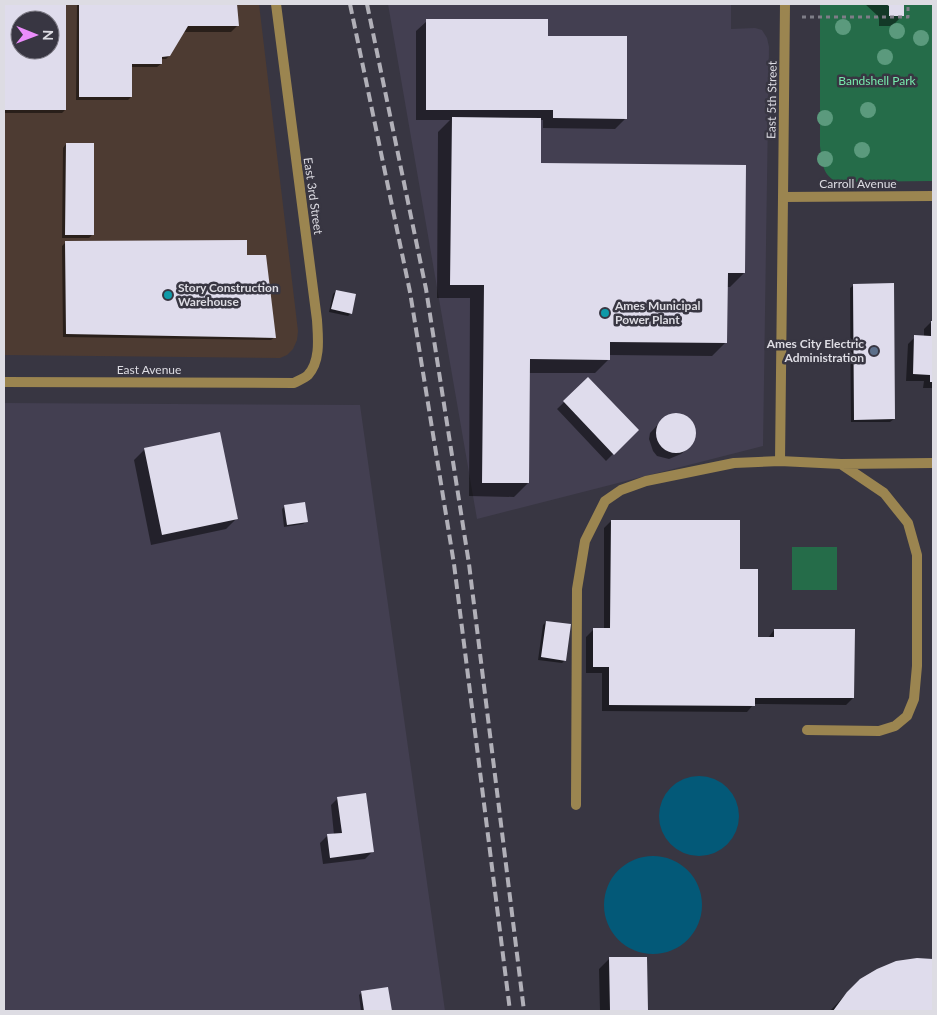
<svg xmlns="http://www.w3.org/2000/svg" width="937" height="1015" font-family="Lato,sans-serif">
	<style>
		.commercial { fill: #4d3b32; fill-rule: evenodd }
		.built { fill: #433f51 }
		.green { fill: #256c49 }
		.water { fill: #035978 }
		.shadow { fill: #0007; fill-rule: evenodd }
		.building { fill: #dfdcec; fill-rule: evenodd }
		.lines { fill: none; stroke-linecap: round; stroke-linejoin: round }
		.path { stroke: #7e7d87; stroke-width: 3; stroke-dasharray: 4 4; stroke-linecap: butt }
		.lane { stroke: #9b8550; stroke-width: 10 }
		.street { stroke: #9b8550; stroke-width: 10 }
		.rail { stroke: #b1b0b8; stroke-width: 4; stroke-dasharray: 10 5; stroke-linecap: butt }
		.tree { fill: #5b9a7d }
		.culture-dot { fill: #0f9aa8; stroke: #383642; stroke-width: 2 }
		.service-dot { fill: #5c6f8a; stroke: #383642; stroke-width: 2 }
		.labels { text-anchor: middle; stroke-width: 5; stroke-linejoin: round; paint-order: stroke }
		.park-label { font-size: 12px; fill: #77ebad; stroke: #383642 }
		.street-label { font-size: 12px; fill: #dddce3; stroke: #383642 }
		.poi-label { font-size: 12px; font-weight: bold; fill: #dddce3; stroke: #383642; text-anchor: start }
	</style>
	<rect width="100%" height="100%" fill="#383642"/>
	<path class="commercial" d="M 4,4 L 259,4 L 298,331 L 297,340 L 293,349 L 287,355 L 280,358 L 4,355 ZM 20,20 L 50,20 L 50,50 L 20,50 Z"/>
	<path class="built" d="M 388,4 L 731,4 L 731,29 L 755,28 L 762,30 L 767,38 L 769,47 L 763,446 L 477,519 Z
		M 4,403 L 360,405 L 445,1011 L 4,1011 Z"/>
	<path class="green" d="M 820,4 L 933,4 L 933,181 L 838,182 C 822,176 822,162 820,146 Z
		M 792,547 L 837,547 L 837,590 L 792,590 Z"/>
	<path class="water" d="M659 816a40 40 0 1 1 80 0a40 40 0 1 1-80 0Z
		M604 905a49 49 0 1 1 98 0a49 49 0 1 1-98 0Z"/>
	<path class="shadow" d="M 4,4 L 65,4 L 65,110 L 62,113 L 4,113 ZM 20,20 L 50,20 L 50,50 L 20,50 Z
		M 77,4 L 236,4 L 238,25 L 231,32 L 183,32 L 169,56 L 166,59 L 161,59 L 161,64 L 157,67 L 131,67 L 131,97 L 128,100 L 76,100 Z
		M 865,4 L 903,4 L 903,15 L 892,26 L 879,26 L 879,17 Z
		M 427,21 L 547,37 L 626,118 L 615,129 L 543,128 L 543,120 L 540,120 L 539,164 L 744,273 L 730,287 L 726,287 L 726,342 L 712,356 L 609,355 L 609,359 L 595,373 L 529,373 L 528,483 L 514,497 L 469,496 L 470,298 L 437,298 L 438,132 L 450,120 L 416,120 L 416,31 Z
		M 66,144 L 92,235 L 89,238 L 62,238 L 63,148 Z
		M 65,243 L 246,257 L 275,337 L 271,340 L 63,337 L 62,246 Z
		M 854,285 L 894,419 L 890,422 L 851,422 L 850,288 Z
		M 336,291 L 351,313 L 348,316 L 329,312 L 333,294 Z
		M 931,322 L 933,322 L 933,388 L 923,388 L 924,381 L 906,381 L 908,344 L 915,337 L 924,337 L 924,329 Z
		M 588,379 L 637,430 L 606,461 L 557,409 Z
		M 677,414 L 688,419 L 694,429 L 695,435 L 689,447 L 681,454 L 669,459 L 657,456 L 653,451 L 649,439 L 650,433 L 666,416 Z
		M 219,434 L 236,519 L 226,529 L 151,545 L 134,460 L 144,450 Z
		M 285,506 L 307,521 L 303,524 L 284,527 L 282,509 Z
		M 611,521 L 738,571 L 756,638 L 768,638 L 774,630 L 853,698 L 846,705 L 754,704 L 747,712 L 602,711 L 602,673 L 586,673 L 586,637 L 593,630 L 604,630 L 604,528 Z
		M 546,622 L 565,660 L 562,663 L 538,660 L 543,625 Z
		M 338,798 L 372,852 L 365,859 L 323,864 L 320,843 L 327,836 L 334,835 L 331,805 Z
		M 610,958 L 646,958 L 647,1011 L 600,1011 L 599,969 Z
		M 917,959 L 933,960 L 933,1011 L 830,1011 L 847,993 Z
		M 387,989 L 390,1011 L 361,1011 L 359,995 L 362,992 Z"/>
	<path class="building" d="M 4,4 L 66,4 L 66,110 L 4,110 ZM 20,20 L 50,20 L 50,50 L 20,50 Z
		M 79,4 L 237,4 L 239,26 L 188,26 L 170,56 L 162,57 L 162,64 L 132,64 L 132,97 L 79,97 Z
		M 886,4 L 904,4 L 904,16 L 889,16 L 889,6 Z
		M 426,19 L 548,19 L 548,36 L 627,36 L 627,119 L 553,118 L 553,110 L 426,110 Z
		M 452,117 L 541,118 L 541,163 L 746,165 L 745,273 L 728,273 L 727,343 L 610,342 L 610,360 L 530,359 L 529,483 L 482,483 L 484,285 L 450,285 Z
		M 66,143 L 94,143 L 94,235 L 65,235 Z
		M 247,240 L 247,255 L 266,255 L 276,338 L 66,334 L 65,241 Z
		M 894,283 L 895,419 L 854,420 L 853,284 Z
		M 336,290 L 356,294 L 352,314 L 331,309 Z
		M 931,321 L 933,321 L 933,382 L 930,382 L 930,375 L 913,374 L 914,335 L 931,336 Z
		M 588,377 L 639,430 L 614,455 L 563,401 Z
		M656 433a20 20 0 1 1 40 0a20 20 0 1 1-40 0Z
		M 220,432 L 238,519 L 162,535 L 144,448 Z
		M 305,502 L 308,522 L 287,525 L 284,505 Z
		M 611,520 L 740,520 L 740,569 L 758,569 L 758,637 L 774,637 L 774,629 L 855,629 L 854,698 L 755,698 L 755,706 L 609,705 L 609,667 L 593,667 L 593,628 L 610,628 Z
		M 546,621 L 571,624 L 566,661 L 541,657 Z
		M 366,793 L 374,852 L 330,858 L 327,834 L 342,833 L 337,797 Z
		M 609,957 L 647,957 L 648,1011 L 610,1011 Z
		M 917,958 L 933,959 L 933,1011 L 833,1011 L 847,992 L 860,979 L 877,969 L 896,961 Z
		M 388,987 L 392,1011 L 364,1011 L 361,991 Z"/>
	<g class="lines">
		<path class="path" d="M 802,17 L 908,17 L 908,4"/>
		<path class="lane" d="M 780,461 L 783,197
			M 841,464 L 933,463
			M 576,805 L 577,589 L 585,541 L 605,501 L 621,490 L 646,481 L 734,463 L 780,461 L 841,464 L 884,493 L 908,523 L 917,555 L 917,666 L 914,699 L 907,716 L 895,726 L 879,731 L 807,730"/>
		<path class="street" d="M 785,4 L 783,197 L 933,196
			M 4,382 L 294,383 C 299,380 305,378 308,375 C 321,361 318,337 317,320 L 276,4"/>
		<path class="rail" d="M 350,4 L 410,292 L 454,564 L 510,1011
			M 367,4 L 426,289 L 469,564 L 524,1011"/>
	</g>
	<g class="tree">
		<circle cx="843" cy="27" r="8"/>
		<circle cx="897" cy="31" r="8"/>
		<circle cx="921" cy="38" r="8"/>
		<circle cx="885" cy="57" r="8"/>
		<circle cx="868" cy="110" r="8"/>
		<circle cx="825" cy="118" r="8"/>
		<circle cx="862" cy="150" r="8"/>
		<circle cx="825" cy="159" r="8"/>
	</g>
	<g class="culture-dot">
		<circle cx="168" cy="295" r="5"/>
		<circle cx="605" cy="313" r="5"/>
	</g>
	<circle class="service-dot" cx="874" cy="351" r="5"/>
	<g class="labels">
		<g class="park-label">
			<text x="877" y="85">Bandshell Park</text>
		</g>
		<g class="street-label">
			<text transform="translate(772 100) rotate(-89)" y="4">East 5th Street</text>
			<text x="858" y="188">Carroll Avenue</text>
			<text transform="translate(313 196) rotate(82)" y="4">East 3rd Street</text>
			<text x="149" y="374">East Avenue</text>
		</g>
		<g class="poi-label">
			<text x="178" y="292">Story Construction<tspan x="178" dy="14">Warehouse</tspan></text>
			<text x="615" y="310">Ames Municipal<tspan x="615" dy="14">Power Plant</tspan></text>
			<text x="864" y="348" text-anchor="end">Ames City Electric<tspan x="864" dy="14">Administration</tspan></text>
		</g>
	</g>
	<rect width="937" height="1015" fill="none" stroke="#dddce3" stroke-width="10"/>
	<g transform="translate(35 35) rotate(91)"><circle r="24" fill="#383642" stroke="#7a7882"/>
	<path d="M0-4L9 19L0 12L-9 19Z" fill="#eb8dfb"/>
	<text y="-8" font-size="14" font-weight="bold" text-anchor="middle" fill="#dddce3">N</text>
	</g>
</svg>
